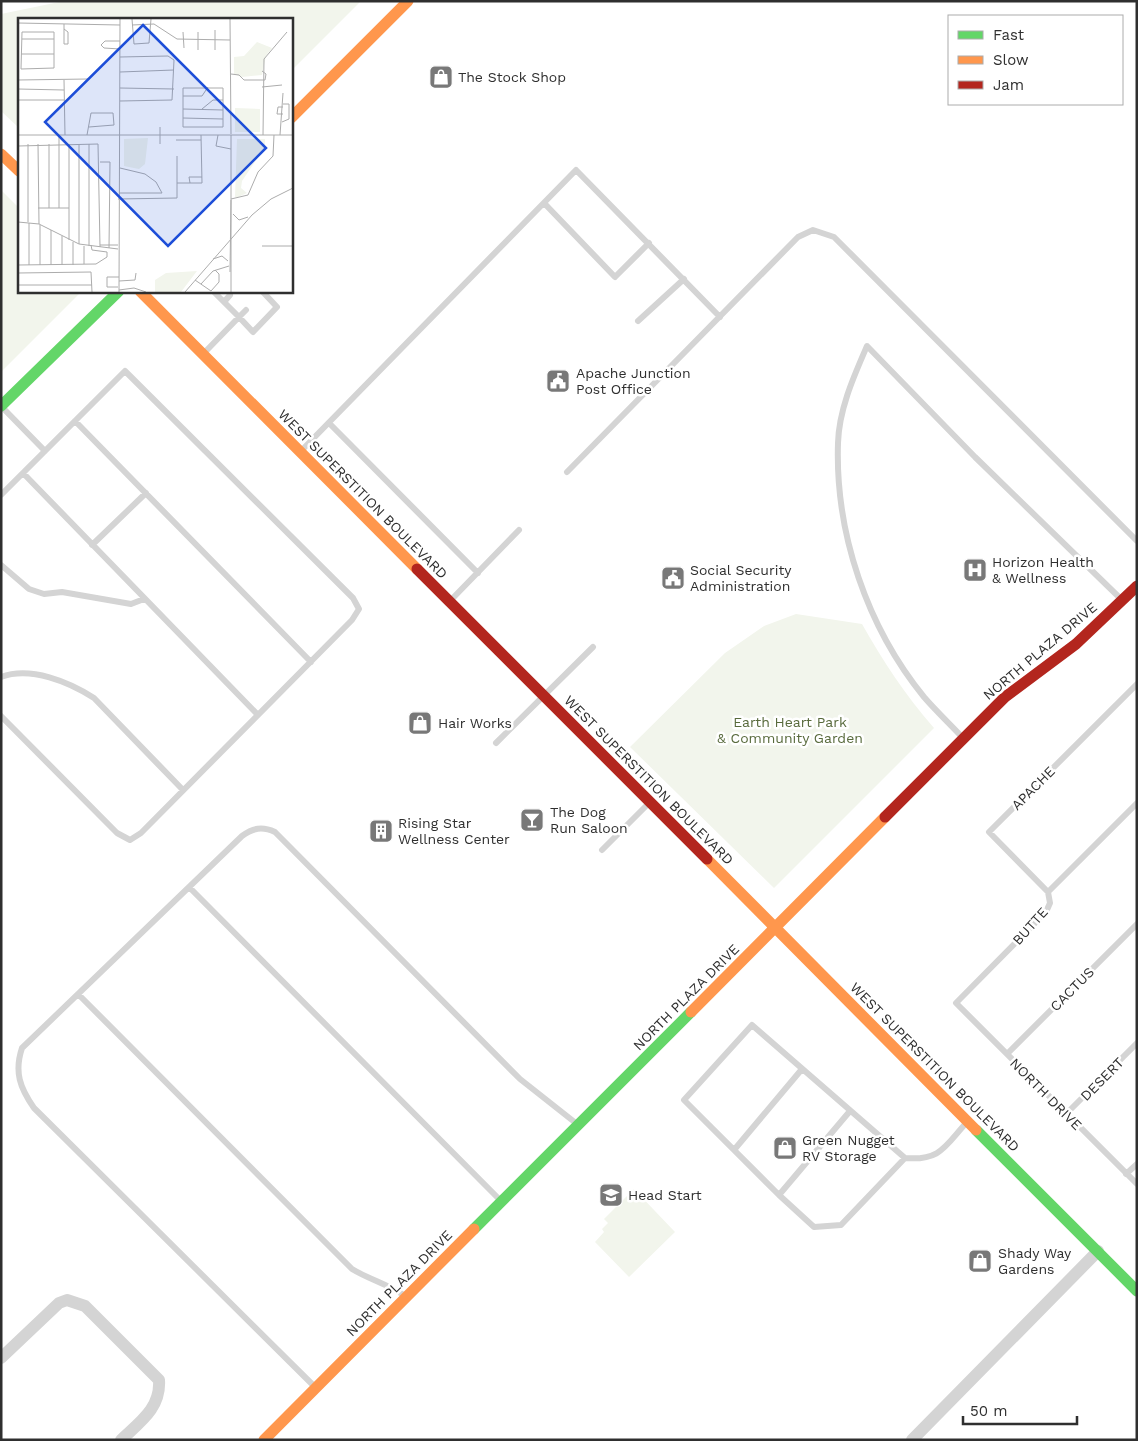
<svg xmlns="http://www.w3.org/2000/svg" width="1138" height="1441" font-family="'Work Sans',sans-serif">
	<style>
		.green { fill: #f2f5ec }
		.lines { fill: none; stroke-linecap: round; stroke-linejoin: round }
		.lane { stroke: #d4d4d4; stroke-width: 6 }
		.street { stroke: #d4d4d4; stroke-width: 12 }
		.fast { stroke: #63d668; stroke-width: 11 }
		.slow { stroke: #ff974d; stroke-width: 11 }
		.jam { stroke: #b3261e; stroke-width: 11 }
		.labels { text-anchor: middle; stroke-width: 5; stroke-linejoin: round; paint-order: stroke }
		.poi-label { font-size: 14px; fill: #2f2f2f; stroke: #fff; text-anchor: start }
		.street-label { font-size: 14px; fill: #2f2f2f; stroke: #fff }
		.park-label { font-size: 14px; fill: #586a3c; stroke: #fff }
		.inset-road { fill: none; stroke: #acacac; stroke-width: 1 }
		.view { fill: #1d4ed8; fill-opacity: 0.15; stroke: #1d4ed8; stroke-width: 2.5 }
		.inset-edge { fill: none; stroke: #2f2f2f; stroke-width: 2.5 }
	</style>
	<rect width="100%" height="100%" fill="#fff"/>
	<path class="green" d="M 64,1 L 361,1 L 291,71 L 291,19 L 19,19 L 19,128 L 1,111 L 1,14 Z
		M 1,190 L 19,208 L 19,291 L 82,291 L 1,372 Z
		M 796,614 L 862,624 C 883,661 905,695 934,728 L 774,888 L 630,747 L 725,653 L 764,626 Z
		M 634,1189 L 675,1232 L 629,1277 L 595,1242 L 604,1232 L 602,1229 L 608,1223 L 604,1219 Z"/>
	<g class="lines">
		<path class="lane" d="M 544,203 L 615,277 L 649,243
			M 213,291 L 239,317 L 246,310
			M 224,302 L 230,295
			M 638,321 L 684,279
			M 205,352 L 239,317 L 253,332 L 277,307 L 262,291
			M 2,407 L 45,451
			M 75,421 L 311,662
			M 329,423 L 478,573
			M 301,451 L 576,170 L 720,317
			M 567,472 L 798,237 L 813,230 L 834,237 L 1137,541
			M 23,473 L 258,715
			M 1,495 L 125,371 L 353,598 L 359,609 L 352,620 L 141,833 L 130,840 L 117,833 L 1,716
			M 92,545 L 146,493
			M 1,565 L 29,589 L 44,594 L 62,592 L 131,604 L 144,599
			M 450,601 L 519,530
			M 1,677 C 31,666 69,682 94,698 L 183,790
			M 963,738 C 950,724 936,711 924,697 C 867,627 835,533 838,443 C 839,409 854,376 867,346 L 975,457 L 1122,600
			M 496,743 L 593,647
			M 1137,803 L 1048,892 L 1050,903 L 1046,912 L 956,1003 L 1137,1184
			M 602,850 L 649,803
			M 189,887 L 501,1201
			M 1048,892 L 989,832 L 1137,684
			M 78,994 L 352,1269 C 370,1280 388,1284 405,1296
			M 1007,1054 L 1137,924
			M 1066,1114 L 1137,1043
			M 734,1150 L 802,1069
			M 905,1158 L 752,1025 L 684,1100 L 779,1195 L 814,1227 L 841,1225 L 905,1158 C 941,1161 945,1146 967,1122
			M 1126,1174 L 1137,1164
			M 779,1195 L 850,1111
			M 315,1387 L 34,1108 C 20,1088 14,1072 22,1048 L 242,836 C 253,828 262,826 275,832 L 520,1079 L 577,1124"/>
		<path class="street" d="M 1,1358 L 59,1303 L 67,1300 L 85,1306 L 159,1380 C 161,1408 140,1422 121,1440
			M 912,1440 L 1098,1251"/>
		<path class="fast" d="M 1,406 L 119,291
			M 976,1130 L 1137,1291
			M 474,1229 L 691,1012"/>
		<path class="slow" d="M 291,118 L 408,1
			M 1,154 L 19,171
			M 140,291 L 417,569
			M 707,859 L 976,1130
			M 691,1012 L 885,817
			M 264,1440 L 474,1229"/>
		<path class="jam" d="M 417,569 L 707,859
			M 885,817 L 1005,697 L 1076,644 L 1137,586"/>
	</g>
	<defs>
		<g id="shop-square" transform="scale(1.25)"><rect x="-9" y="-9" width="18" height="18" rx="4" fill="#787878" stroke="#fff"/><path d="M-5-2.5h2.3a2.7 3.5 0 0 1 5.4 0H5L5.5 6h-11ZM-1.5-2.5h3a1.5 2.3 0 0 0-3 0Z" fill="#fff"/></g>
		<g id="civic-square" transform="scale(1.25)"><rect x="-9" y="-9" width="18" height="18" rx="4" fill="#787878" stroke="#fff"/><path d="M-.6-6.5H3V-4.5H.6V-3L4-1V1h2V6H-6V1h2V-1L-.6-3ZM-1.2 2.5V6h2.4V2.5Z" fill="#fff"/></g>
		<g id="hospital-square" transform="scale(1.25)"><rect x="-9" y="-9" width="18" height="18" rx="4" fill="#787878" stroke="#fff"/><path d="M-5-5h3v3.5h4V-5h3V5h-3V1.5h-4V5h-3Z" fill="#fff"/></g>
		<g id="bar-square" transform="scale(1.25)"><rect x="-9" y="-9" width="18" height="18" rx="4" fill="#787878" stroke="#fff"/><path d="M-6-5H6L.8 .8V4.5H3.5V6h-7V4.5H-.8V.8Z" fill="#fff"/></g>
		<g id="building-square" transform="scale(1.25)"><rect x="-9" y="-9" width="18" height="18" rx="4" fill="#787878" stroke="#fff"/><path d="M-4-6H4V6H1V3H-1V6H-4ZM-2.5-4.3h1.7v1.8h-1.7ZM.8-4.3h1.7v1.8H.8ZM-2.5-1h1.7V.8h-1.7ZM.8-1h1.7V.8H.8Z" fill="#fff"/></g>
		<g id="school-square" transform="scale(1.25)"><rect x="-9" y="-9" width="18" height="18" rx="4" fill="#787878" stroke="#fff"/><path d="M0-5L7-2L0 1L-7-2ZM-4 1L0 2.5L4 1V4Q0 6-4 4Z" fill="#fff"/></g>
	</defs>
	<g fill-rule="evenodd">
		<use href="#shop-square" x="441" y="77"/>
		<use href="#civic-square" x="558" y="381"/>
		<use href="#hospital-square" x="975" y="570"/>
		<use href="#civic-square" x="673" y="578"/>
		<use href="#shop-square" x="420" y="723"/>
		<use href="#bar-square" x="532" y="820"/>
		<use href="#building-square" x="381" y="831"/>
		<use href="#shop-square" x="785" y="1148"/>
		<use href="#school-square" x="611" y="1195"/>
		<use href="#shop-square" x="980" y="1261"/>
	</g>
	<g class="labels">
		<g class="poi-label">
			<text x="458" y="82">The Stock Shop</text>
			<text x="576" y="378">Apache Junction<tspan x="576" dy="16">Post Office</tspan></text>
			<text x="992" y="567">Horizon Health<tspan x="992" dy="16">&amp; Wellness</tspan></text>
			<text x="690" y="575">Social Security<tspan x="690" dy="16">Administration</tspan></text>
			<text x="438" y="728">Hair Works</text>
			<text x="550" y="817">The Dog<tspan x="550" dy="16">Run Saloon</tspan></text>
			<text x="398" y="828">Rising Star<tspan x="398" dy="16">Wellness Center</tspan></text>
			<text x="802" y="1145">Green Nugget<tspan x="802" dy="16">RV Storage</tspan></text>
			<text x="628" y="1200">Head Start</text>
			<text x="998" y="1258">Shady Way<tspan x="998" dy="16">Gardens</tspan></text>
		</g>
		<g class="street-label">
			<text transform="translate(363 494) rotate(45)" y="5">WEST SUPERSTITION BOULEVARD</text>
			<text transform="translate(1040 651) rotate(-40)" y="5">NORTH PLAZA DRIVE</text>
			<text transform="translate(649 780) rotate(45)" y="5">WEST SUPERSTITION BOULEVARD</text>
			<text transform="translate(1033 788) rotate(-45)" y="5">APACHE</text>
			<text transform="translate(1030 926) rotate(-48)" y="5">BUTTE</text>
			<text transform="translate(1072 989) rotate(-45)" y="5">CACTUS</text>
			<text transform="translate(686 997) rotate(-45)" y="5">NORTH PLAZA DRIVE</text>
			<text transform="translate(935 1067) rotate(45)" y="5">WEST SUPERSTITION BOULEVARD</text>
			<text transform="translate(1102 1079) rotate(-45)" y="5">DESERT</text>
			<text transform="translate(1046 1094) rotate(45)" y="5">NORTH DRIVE</text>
			<text transform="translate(399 1283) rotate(-45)" y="5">NORTH PLAZA DRIVE</text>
		</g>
		<g class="park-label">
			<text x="790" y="727">Earth Heart Park<tspan x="790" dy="16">&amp; Community Garden</tspan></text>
		</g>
	</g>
	<g transform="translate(18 18)">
		<rect width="275" height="275" fill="#fff"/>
		<path d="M 239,24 L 254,30 L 248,38 L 244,57 L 224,59 L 216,56 L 216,39 L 226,38 ZM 217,90 L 242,91 L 242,114 L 217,114 ZM 130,120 L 127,146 L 121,151 L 106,148 L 106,121 ZM 219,121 L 247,121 L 247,129 L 224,163 L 223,170 L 229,175 L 220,179 L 217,179 ZM 179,253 L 163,274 L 137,274 L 137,262 L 148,255 Z" fill="#f2f5ec"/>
		<path class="inset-road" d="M 114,1 L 116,26 L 131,25 L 133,1M 212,1 L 213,116M 0,5 L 102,7M 46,6 L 46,26 L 50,26 L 50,14 L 46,11M 114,7 L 136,6 L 159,21 L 212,22M 4,14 L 36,14 L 36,50 L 3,51 ZM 165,14 L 166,30M 4,21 L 36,21M 102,31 L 86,30 L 83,27 L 87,23 L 102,23M 180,32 L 180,14M 197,32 L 197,12M 3,36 L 36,36M 102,39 L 150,38 L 156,42 L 154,82 L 102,83M 102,54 L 156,52M 213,56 L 221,57 L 226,62 L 247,62 L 248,56 L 244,53M 0,62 L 70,61M 46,62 L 47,117M 244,69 L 264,67M 102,70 L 156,71M 165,70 L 205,70 L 205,109 L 165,109 ZM 0,71 L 46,72M 165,78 L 184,78 L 190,69M 0,82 L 46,82M 165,91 L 205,92M 184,91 L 195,82 L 205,82M 265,96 L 259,96 L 260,89 L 265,89M 165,100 L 205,101M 264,104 L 271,101 L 271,86 L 265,86M 142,109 L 142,126M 0,117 L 275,117M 69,117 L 73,95 L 95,95 L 96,107 L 71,109M 200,117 L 198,128 L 213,131M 213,117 L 213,274M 245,117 L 246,41 L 269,14M 262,117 L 265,75M 158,122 L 183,122M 20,126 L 21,206M 0,128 L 80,126 L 82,229M 82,144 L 92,144 L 91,230M 159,165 L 184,165 L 183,117M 172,165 L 171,159 L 184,159M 101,175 L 144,175 L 138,164 L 127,156 L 102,150M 100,181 L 159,180 L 159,138M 213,181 L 230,177 L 240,154 L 255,138 L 256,117M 20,190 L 51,190M 31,190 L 31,126M 41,190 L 41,117M 215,196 L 221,202 L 230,199M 0,204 L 21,206 L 61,226 L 100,231M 10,204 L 10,126M 33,212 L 33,247M 51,222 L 51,126M 61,226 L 61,126M 82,227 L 100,227M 71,228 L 71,126M 244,228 L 275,228M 195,241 L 204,238 L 210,243M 66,246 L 66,228M 0,247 L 78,246 L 89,239 L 89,234 L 74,232 L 73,227M 11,247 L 11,205M 22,247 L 22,207M 44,247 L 44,218M 55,247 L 55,224M 212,254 L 213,182M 0,255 L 73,254 L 74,274M 177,262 L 193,273 L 201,264 L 201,256 L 197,252M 101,263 L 117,262 L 118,255M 183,266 L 195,253 L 211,248M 0,267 L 74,267M 100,269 L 89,269 L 89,259 L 101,259M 101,272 L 116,270 L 128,274M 101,274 L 102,1M 167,274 L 234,197 L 253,181 L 275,170"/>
		<path class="view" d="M 125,7 L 248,130 L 150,228 L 27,104 Z"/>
		<rect width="275" height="275" class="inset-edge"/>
	</g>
	<rect width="1138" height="1441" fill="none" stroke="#2f2f2f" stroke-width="5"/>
	<rect x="948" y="15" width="175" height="90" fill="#ffffff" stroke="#acacac"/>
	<rect x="958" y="31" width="25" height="8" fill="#63d668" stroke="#acacac"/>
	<text x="993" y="40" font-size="15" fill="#2f2f2f">Fast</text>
	<rect x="958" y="56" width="25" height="8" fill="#ff974d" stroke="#acacac"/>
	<text x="993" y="65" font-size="15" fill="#2f2f2f">Slow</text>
	<rect x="958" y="81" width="25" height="8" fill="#b3261e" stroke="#acacac"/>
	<text x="993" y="90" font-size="15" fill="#2f2f2f">Jam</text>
	<path d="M963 1416v8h114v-8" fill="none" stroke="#2f2f2f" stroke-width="2.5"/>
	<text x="970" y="1416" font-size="15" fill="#2f2f2f" stroke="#ffffff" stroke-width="4" paint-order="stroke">50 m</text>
</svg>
